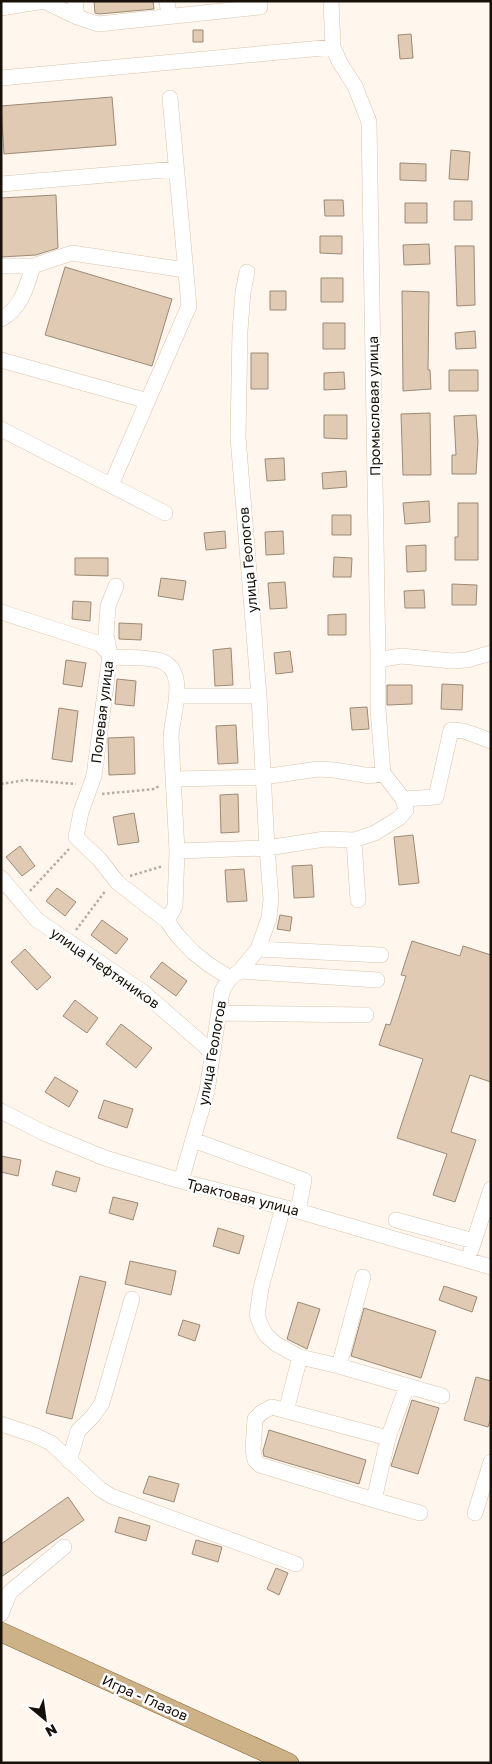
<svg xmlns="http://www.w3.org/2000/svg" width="492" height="1764" font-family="'Golos Text',sans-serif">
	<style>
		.building { fill: #e0cab3; stroke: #9d8a74 }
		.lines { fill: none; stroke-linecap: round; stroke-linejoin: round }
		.minor-casing { stroke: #d9c4ad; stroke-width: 16 }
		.major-casing { stroke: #775825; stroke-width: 20 }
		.path { stroke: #b5ada4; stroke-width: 2.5; stroke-dasharray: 2.5 2.5; stroke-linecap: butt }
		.minor { stroke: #fff; stroke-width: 15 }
		.major { stroke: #ccb286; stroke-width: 19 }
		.labels { text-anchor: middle; stroke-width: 5; stroke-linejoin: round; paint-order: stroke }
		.street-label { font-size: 14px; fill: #171008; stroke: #fff }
	</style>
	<rect width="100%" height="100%" fill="#fff6ed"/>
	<path class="building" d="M 94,1 L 153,1 L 154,9 L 99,14 L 95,13 Z
		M 193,30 L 203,30 L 203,42 L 193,42 Z
		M 411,34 L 413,58 L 400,59 L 398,35 Z
		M 112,97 L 116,145 L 4,154 L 1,106 Z
		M 451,150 L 470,152 L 468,180 L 449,179 Z
		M 400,163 L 426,164 L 426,181 L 400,180 Z
		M 56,195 L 58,248 L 36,255 L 1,257 L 1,198 Z
		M 324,200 L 343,200 L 344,216 L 325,216 Z
		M 454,201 L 472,201 L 472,220 L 454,220 Z
		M 405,203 L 427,203 L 427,223 L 405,223 Z
		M 320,236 L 342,236 L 342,254 L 320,253 Z
		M 429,244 L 430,264 L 404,265 L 403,245 Z
		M 455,246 L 474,246 L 475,305 L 457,306 Z
		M 65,267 L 172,299 L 152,366 L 45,335 Z
		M 321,278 L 343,278 L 343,302 L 321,302 Z
		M 270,291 L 286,291 L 286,310 L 270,310 Z
		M 402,291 L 429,292 L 428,370 L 430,370 L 431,389 L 403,391 Z
		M 323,323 L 345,323 L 345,349 L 323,349 Z
		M 475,331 L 476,348 L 456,349 L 455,333 Z
		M 251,353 L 268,353 L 268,389 L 251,389 Z
		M 449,370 L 478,370 L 478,391 L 449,391 Z
		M 344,372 L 345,389 L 324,390 L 324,373 Z
		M 430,413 L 431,475 L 403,475 L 401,414 Z
		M 324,415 L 347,415 L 347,439 L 324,438 Z
		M 476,415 L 478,442 L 476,474 L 452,474 L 452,455 L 456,455 L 454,416 Z
		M 284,458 L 285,480 L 267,481 L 265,459 Z
		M 346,471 L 347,487 L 323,489 L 322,473 Z
		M 429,501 L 430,522 L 405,524 L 403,503 Z
		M 458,503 L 478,503 L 478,560 L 455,560 L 455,537 L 458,537 Z
		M 332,515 L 351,515 L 351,535 L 332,535 Z
		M 225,531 L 226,548 L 206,550 L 204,533 Z
		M 283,531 L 284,554 L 266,555 L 265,532 Z
		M 426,545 L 426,571 L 407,572 L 406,546 Z
		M 334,557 L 352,558 L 351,577 L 333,577 Z
		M 75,558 L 108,558 L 108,576 L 75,575 Z
		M 161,578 L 186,581 L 183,600 L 158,596 Z
		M 285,582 L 287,608 L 270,609 L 268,583 Z
		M 452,584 L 477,585 L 476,605 L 452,605 Z
		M 424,590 L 425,608 L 405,608 L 404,591 Z
		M 73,601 L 91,602 L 90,621 L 72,619 Z
		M 346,614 L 346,635 L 328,635 L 328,615 Z
		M 119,623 L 142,624 L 141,640 L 119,639 Z
		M 231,648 L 233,685 L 215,686 L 213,650 Z
		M 290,651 L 293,672 L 276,674 L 274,653 Z
		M 66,660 L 86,663 L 82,687 L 63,684 Z
		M 117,679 L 136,681 L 134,706 L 115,704 Z
		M 442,684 L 463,685 L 462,710 L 441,709 Z
		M 387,685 L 412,685 L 412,704 L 387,705 Z
		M 367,707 L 369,729 L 352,730 L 350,708 Z
		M 59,708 L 78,711 L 72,762 L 52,759 Z
		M 236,725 L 238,763 L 218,764 L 216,726 Z
		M 134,737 L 135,774 L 109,775 L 108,738 Z
		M 238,794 L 239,832 L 221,833 L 220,795 Z
		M 134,813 L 139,842 L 118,845 L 113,817 Z
		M 413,835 L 419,883 L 399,885 L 394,837 Z
		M 20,846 L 35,866 L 22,876 L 6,857 Z
		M 312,865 L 314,897 L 294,898 L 292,866 Z
		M 244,869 L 247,901 L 227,902 L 225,870 Z
		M 57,888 L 76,902 L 65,916 L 46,901 Z
		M 280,915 L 292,917 L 290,931 L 277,929 Z
		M 102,920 L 128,939 L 116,954 L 91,935 Z
		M 412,941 L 460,956 L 463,946 L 491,955 L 491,1082 L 470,1075 L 451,1132 L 476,1140 L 455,1202 L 433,1195 L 447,1154 L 397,1138 L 423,1059 L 379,1045 L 386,1024 L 390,1025 L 406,976 L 401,975 Z
		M 25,949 L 51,977 L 37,990 L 11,962 Z
		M 162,962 L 187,981 L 176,996 L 150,977 Z
		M 75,1000 L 98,1018 L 87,1033 L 63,1016 Z
		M 121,1024 L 152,1048 L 136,1068 L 106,1044 Z
		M 55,1077 L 78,1091 L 69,1107 L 45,1092 Z
		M 104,1100 L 133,1109 L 127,1128 L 98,1118 Z
		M 1,1156 L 21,1160 L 18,1176 L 1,1172 Z
		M 56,1171 L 80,1178 L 76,1192 L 52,1185 Z
		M 113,1197 L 138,1203 L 133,1220 L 109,1213 Z
		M 218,1228 L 244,1236 L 239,1254 L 213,1246 Z
		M 130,1261 L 176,1271 L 171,1295 L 125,1284 Z
		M 80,1276 L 106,1282 L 72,1419 L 46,1413 Z
		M 444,1286 L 477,1297 L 472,1312 L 439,1300 Z
		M 298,1302 L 320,1309 L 307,1349 L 287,1339 Z
		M 364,1308 L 436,1331 L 421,1378 L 351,1356 Z
		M 183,1320 L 200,1325 L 195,1341 L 178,1335 Z
		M 476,1377 L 491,1381 L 491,1418 L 488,1427 L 464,1420 Z
		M 412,1400 L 439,1408 L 418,1474 L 391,1466 Z
		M 269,1430 L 366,1460 L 359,1484 L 264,1456 L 263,1451 Z
		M 149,1476 L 179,1484 L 174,1502 L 143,1493 Z
		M 68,1497 L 84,1520 L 1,1577 L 1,1544 Z
		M 119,1517 L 150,1526 L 146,1541 L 115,1532 Z
		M 196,1540 L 222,1547 L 218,1562 L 192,1554 Z
		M 276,1568 L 288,1573 L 279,1595 L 267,1589 Z"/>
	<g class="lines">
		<g class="minor-casing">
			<path id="minor" d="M 75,1 L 77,17 L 98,24 L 260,7 L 259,1
				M 167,1 L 169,16
				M 1,8 L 44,1 L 77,17
				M 1,78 L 333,47
				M 1,184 L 176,169
				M 1,266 L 33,266 L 72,253 L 185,270
				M 1,319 C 21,309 27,286 33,266
				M 1,360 L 148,401
				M 1,429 L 165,513
				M 111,485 L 189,306 L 170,98
				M 116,586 L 108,606 L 106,635 L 110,655 L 94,776 L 81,812 L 76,837 L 100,860 L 117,882 L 167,921 L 177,935 L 193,952 L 208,964 L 230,978
				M 1,612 L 100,644 L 110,655 L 115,657 C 128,658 144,657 158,660 C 190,668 172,714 171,737 L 177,851 L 175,906 L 167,921
				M 378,660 L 401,656 L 452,661 L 467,660 L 491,653
				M 178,696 L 259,696
				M 173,779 L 263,777 L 318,769 L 334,770 L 371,776 L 383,773
				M 403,799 L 436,797 L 451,730 L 464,731 L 491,741
				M 354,840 L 358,900
				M 177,851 L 267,848 L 325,839 L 354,840 L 375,833 L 399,818 L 406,810 L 403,799 L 383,773 L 378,709 L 378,660 L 369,122 L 355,86 L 340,63 L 333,47 L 331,1
				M 1,878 L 37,920 L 143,992 L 213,1053
				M 258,949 L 381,955
				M 240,971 L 377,980
				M 220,1013 L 366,1015
				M 1,1111 L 44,1133 L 105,1158 L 181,1181 L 298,1211 L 491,1267
				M 193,1140 L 304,1180 L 298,1211
				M 181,1181 L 207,1091 L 222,991 L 230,978 L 240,971 L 258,949 L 269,918 L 271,899 L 267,848 L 259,696 L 238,437 L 240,331 L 243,292 L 247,272
				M 283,1207 L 261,1288 L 257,1315 L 262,1328 L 266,1335 L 276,1344 L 300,1357 L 339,1366 L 442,1396
				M 396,1220 L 474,1241
				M 471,1250 L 491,1189
				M 339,1366 L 363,1277
				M 407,1386 L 388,1438 L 374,1500 L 420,1513
				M 286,1411 L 300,1357
				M 1,1424 L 34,1435 L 51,1443 L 100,1489 L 111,1496 L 296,1564
				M 69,1461 L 78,1431 L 93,1416 L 102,1403 L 132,1299
				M 374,1500 L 260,1465 L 255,1460 L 253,1450 L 255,1419 L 262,1412 L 272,1407 L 388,1438
				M 475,1513 L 491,1462
				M 1,1614 L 10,1592 L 64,1547"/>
		</g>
		<g class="major-casing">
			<path id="major" d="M 1,1632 L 289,1763"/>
		</g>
		<path class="path" d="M 1,784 L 26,780 L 76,784
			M 102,794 L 155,789 L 160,785
			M 130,876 L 163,866
			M 30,891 L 69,849
			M 76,930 L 106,890"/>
		<use href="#minor" class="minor"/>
		<use href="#major" class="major"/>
	</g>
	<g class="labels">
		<g class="street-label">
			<text transform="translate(374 406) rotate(-91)" y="5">Промысловая улица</text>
			<text transform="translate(248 560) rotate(-95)" y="5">улица Геологов</text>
			<text transform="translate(102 712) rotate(-83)" y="5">Полевая улица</text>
			<text transform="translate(105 968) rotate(35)" y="5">улица Нефтяников</text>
			<text transform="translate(212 1053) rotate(-80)" y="5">улица Геологов</text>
			<text transform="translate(243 1197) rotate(14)" y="5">Трактовая улица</text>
			<text transform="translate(145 1698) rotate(24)" y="5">Игра - Глазов</text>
		</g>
	</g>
	<rect width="492" height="1764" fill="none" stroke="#171008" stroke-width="5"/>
	<g transform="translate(45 1719) rotate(151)" stroke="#ffffff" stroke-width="4" paint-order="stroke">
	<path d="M0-4L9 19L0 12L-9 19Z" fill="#171008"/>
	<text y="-8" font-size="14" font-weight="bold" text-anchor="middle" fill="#171008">N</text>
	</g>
</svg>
